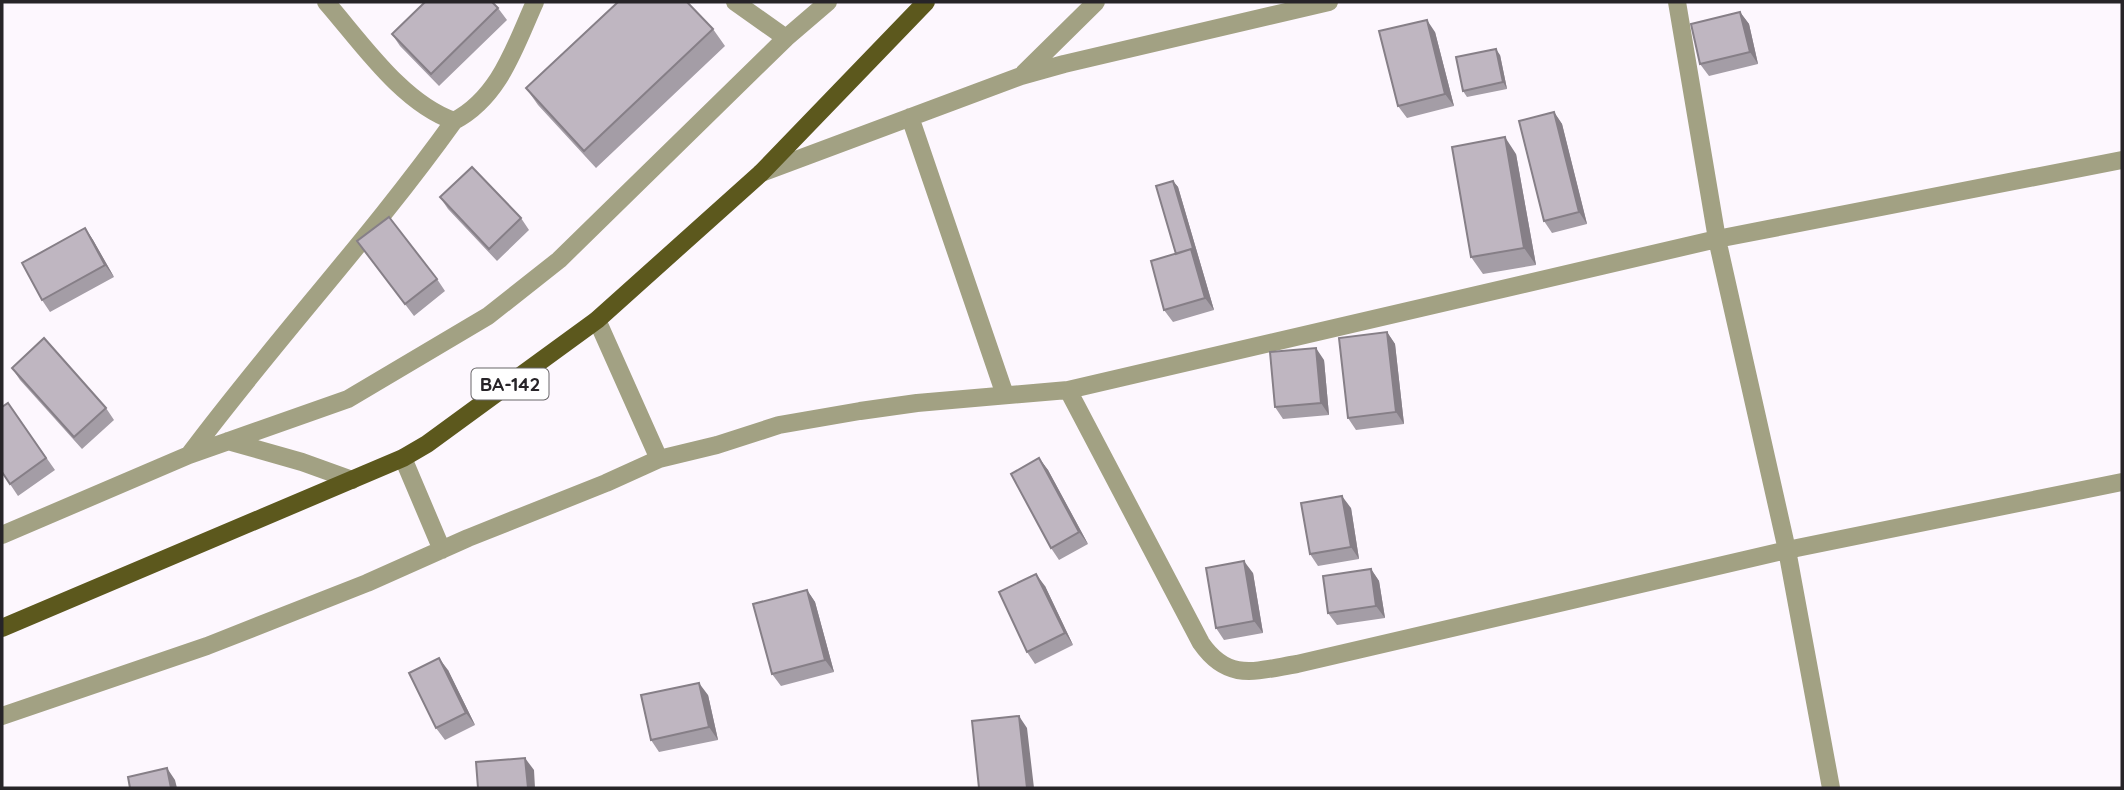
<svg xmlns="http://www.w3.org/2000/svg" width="2124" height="790" font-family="Quicksand,sans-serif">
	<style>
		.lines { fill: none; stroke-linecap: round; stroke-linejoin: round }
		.street { stroke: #a2a183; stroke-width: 18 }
		.primary { stroke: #5c581d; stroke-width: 18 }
		.wall { fill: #a49da6 }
		.shaded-wall { fill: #867f87 }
		.building { fill: #bfb6c1; stroke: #867f87; stroke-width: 2 }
		.labels { text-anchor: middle; stroke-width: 7; stroke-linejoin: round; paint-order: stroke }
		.shield { fill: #fff; stroke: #686668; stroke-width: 2 }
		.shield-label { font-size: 19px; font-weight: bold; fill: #272428 }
	</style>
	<rect width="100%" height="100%" fill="#fdf7fe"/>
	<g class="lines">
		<path class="street" d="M 326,2 C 361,42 402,103 454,121 C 500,97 515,46 535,2
			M 735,2 L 786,38
			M 1677,2 L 1717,239 L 1787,550 L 1831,788
			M 1024,73 L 1096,2
			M 910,117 L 1005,395
			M 761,173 L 1021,76 L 1064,64 L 1329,2
			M 597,320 L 659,459 L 717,445 L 779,425 L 860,411 L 917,403 L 1068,390 L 1717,239 L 2122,160
			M 1068,390 L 1201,643 C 1228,682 1255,671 1297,664 L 1787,550 L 2122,482
			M 228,441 L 302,462 L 352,480
			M 189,455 C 274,341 371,237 454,121
			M 403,458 L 442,550
			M 2,535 L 189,455 L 348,399 L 488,316 L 559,260 L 786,38 L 828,2
			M 2,716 L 207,646 L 367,583 L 468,538 L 606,483 L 659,459"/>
		<path class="primary" d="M 2,628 L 403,458 L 427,444 L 597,320 L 761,173 L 926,2"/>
	</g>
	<path class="wall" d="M 498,8 L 507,20 L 439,86 L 400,46 L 392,34 Z
		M 1740,12 L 1749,24 L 1758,64 L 1709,76 L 1700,64 Z
		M 713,29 L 725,46 L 596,168 L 538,105 L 526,88 Z
		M 1435,32 L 1454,106 L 1407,118 L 1398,106 Z
		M 1500,55 L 1507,89 L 1467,97 L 1463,91 Z
		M 1554,112 L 1562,124 L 1587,224 L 1552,233 L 1544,221 Z
		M 1516,154 L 1536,265 L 1483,274 L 1471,257 Z
		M 1173,181 L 1178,187 L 1214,310 L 1173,322 L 1164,310 L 1176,254 Z
		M 440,197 L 521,218 L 529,230 L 497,261 L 448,209 Z
		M 85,228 L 93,240 L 114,277 L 50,312 L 42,300 Z
		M 357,241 L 437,279 L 445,291 L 414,316 Z
		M 1387,332 L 1395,344 L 1404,424 L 1356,430 L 1348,418 Z
		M 1324,360 L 1329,415 L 1283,419 L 1275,407 Z
		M 12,368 L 106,408 L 114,420 L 82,449 L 20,380 Z
		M 8,403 L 55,470 L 18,496 L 2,472 Z
		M 1039,458 L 1048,470 L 1088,544 L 1059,560 L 1051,548 Z
		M 1351,508 L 1359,559 L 1318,566 L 1310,554 Z
		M 1371,569 L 1379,581 L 1385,618 L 1337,625 L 1328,613 Z
		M 1253,573 L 1263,633 L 1224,640 L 1216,628 Z
		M 1045,586 L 1073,645 L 1035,664 L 1027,652 Z
		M 807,590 L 815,602 L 834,672 L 781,686 L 772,674 Z
		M 448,670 L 475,725 L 445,740 L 436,728 Z
		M 708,695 L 718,740 L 659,752 L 651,740 Z"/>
	<path class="shaded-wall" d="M 1740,12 L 1749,24 L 1758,64 L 1750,52 Z
		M 1427,20 L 1435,32 L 1454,106 L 1445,94 Z
		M 1496,49 L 1500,55 L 1507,89 L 1503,82 Z
		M 1554,112 L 1562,124 L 1587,224 L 1579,212 Z
		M 1505,137 L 1516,154 L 1536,265 L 1524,248 Z
		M 1173,181 L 1178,187 L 1214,310 L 1205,298 Z
		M 85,228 L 93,240 L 114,277 L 105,265 Z
		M 1387,332 L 1395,344 L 1404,424 L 1396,412 Z
		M 1316,348 L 1324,360 L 1329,415 L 1321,403 Z
		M 1039,458 L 1048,470 L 1088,544 L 1079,532 Z
		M 1342,496 L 1351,508 L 1359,559 L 1351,547 Z
		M 1244,561 L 1253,573 L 1263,633 L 1254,621 Z
		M 1371,569 L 1379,581 L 1385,618 L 1376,606 Z
		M 1036,574 L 1045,586 L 1073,645 L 1065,633 Z
		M 807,590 L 815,602 L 834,672 L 825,660 Z
		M 439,658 L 448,670 L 475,725 L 466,713 Z
		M 699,683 L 708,695 L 718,740 L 709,727 Z
		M 1019,716 L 1027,728 L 1034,788 L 1027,788 Z
		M 525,758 L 534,770 L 535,788 L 528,788 Z
		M 167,768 L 175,780 L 177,788 L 171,788 Z"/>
	<path class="building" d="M 425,2 L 492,2 L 498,8 L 431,74 L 392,34 Z
		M 618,2 L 687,2 L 713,29 L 584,151 L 526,88 Z
		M 1740,12 L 1750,52 L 1700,64 L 1691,24 Z
		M 1427,20 L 1445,94 L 1398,106 L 1379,31 Z
		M 1496,49 L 1503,82 L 1463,91 L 1456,57 Z
		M 1554,112 L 1579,212 L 1544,221 L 1519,121 Z
		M 1505,137 L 1524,248 L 1471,257 L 1452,147 Z
		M 472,167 L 521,218 L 489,249 L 440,197 Z
		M 1173,181 L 1195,255 L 1191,249 L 1176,254 L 1156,186 Z
		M 389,217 L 437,279 L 405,304 L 357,241 Z
		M 85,228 L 105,265 L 42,300 L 22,263 Z
		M 1191,249 L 1205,298 L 1164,310 L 1151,261 Z
		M 1387,332 L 1396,412 L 1348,418 L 1339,338 Z
		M 44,338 L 106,408 L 74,437 L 12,368 Z
		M 1316,348 L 1321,403 L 1275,407 L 1270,352 Z
		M 8,403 L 46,458 L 10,484 L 2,472 L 2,407 Z
		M 1039,458 L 1079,532 L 1051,548 L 1011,474 Z
		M 1342,496 L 1351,547 L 1310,554 L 1301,503 Z
		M 1244,561 L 1254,621 L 1216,628 L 1206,568 Z
		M 1371,569 L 1376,606 L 1328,613 L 1323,576 Z
		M 1036,574 L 1065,633 L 1027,652 L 999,592 Z
		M 807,590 L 825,660 L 772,674 L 753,604 Z
		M 439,658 L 466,713 L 436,728 L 409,673 Z
		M 699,683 L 709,727 L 651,740 L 641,695 Z
		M 1019,716 L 1027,788 L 979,788 L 972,721 Z
		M 525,758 L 528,788 L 478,788 L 476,762 Z
		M 167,768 L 171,788 L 130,788 L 128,777 Z"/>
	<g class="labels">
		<rect class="shield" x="471.5" y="368.5" width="77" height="31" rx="5"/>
		<g class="shield-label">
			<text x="510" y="391">BA-142</text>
		</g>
	</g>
	<rect width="2124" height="790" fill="none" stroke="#272428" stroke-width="7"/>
</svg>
